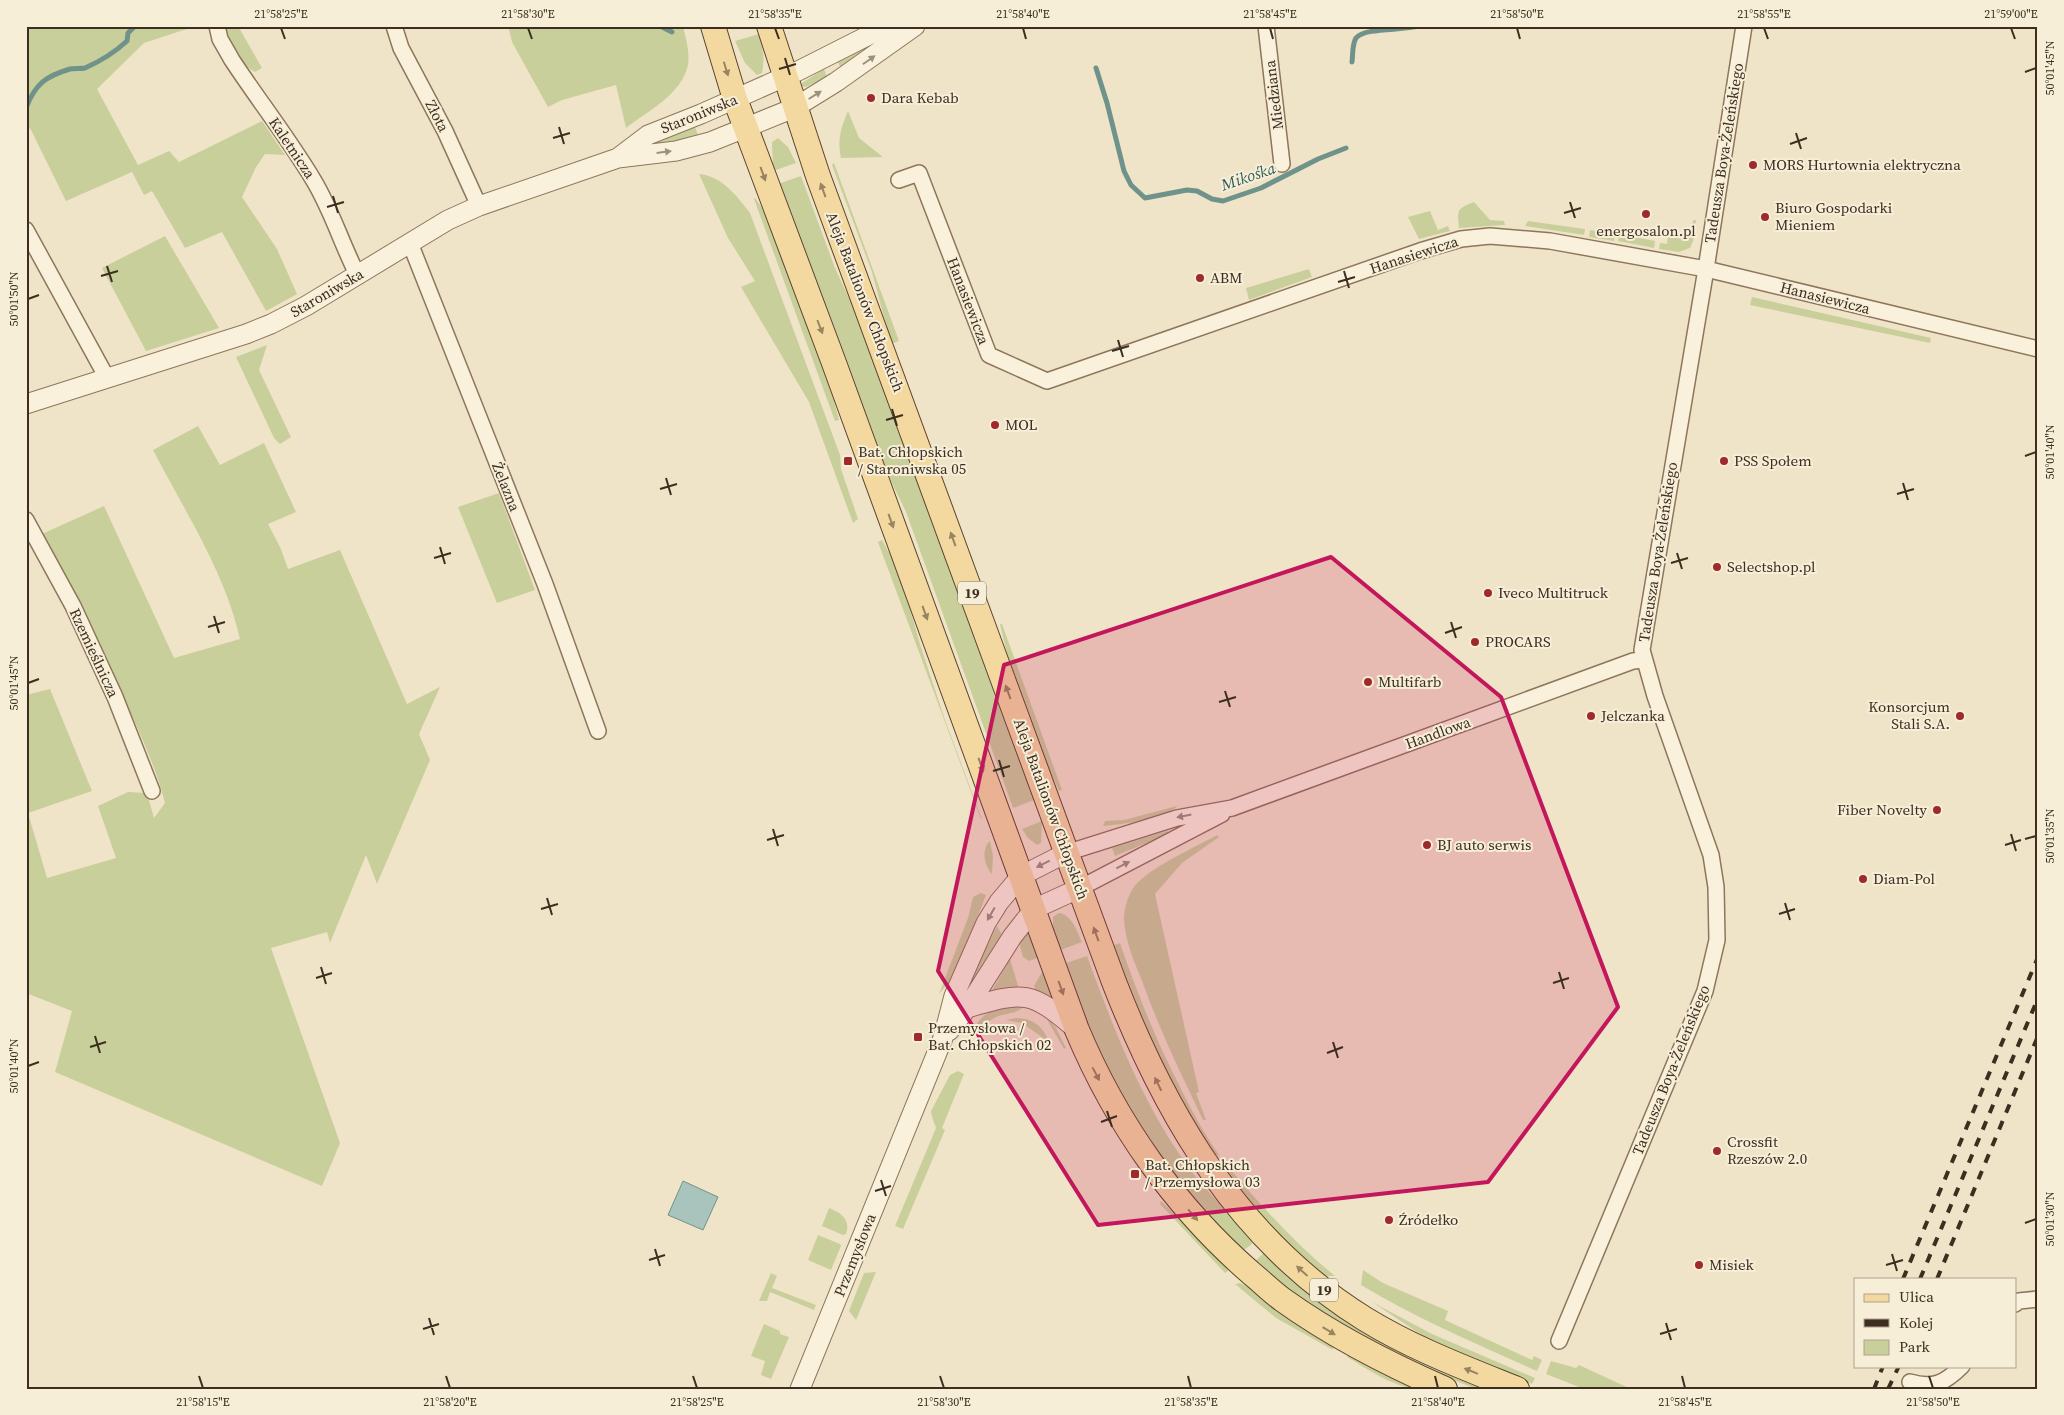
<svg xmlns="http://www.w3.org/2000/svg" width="2064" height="1415" font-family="'Source Serif 4',serif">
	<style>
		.green { fill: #c9cf9b }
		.water { fill: #a9c4bc; stroke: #6f938a }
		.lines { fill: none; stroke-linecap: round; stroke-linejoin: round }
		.stream { stroke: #6f938a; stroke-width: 5 }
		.minor-casing { stroke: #8d765c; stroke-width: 18 }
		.tertiary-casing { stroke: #8d765c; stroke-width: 21 }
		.primary-casing { stroke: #5b4430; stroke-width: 26 }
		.minor { stroke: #faf1dc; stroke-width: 15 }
		.tertiary { stroke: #faf1dc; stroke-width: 19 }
		.primary { stroke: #f3d9a0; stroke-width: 24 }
		.rail { stroke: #3d2e20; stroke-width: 4; stroke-dasharray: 9 9; stroke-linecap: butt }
		.oneway { fill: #9c907e }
		.oneway2 { fill: #988460 }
		.marked { fill: #c2185b; fill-opacity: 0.2; stroke: #c2185b; stroke-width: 4; stroke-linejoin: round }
		.ticks { fill: none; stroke: #3d2e20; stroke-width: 2 }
		.poi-dot { fill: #9e2a2b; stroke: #f7eed8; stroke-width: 2 }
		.labels { text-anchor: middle; stroke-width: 4; stroke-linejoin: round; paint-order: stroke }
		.shield { fill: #f7eed8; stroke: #756857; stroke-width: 1 }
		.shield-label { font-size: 14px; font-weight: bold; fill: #3d2e20 }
		.street-label { font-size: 15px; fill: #3d2e20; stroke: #f7eed8 }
		.poi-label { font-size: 15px; fill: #3d2e20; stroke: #f7eed8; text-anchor: start }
		.water-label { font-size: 16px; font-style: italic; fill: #2f5d5a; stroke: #f7eed8 }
		.neatline { fill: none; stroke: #3d2e20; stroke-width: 2 }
		.ticks-label { font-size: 12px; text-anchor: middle; fill: #3d2e20 }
	</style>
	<rect width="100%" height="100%" fill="#f0e4c8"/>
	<path class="green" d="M 26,26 L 196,26 L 144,43 L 97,89 L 138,165 L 169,151 L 179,162 L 262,121 L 285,155 L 265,154 L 256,167 L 242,197 L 277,249 L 297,294 L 266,311 L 222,232 L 185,248 L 152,191 L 144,195 L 132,172 L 66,201 L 30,128 L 26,133 Z
		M 224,26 L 238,26 L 262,68 L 255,72 C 239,63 227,44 224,26 Z
		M 508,26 L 683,26 C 686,39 690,52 688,65 C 682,94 648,111 626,128 L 616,85 L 562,100 L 548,107 L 512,42 Z
		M 890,33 L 841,68 L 837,61 Z
		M 759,34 C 763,47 765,59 762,73 L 757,75 L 745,63 L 735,41 Z
		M 824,69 L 827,77 L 806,87 L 802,86 L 802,83 Z
		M 848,111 L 859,138 L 883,157 L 841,158 C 837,139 841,128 848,111 Z
		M 695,127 L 698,135 L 635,153 L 636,151 Z
		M 778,138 L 788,147 L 796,163 L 773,171 L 772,142 Z
		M 834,163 L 899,341 L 891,344 L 872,272 L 832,165 Z
		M 699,174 C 722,176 737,196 750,213 L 840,455 L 841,469 L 858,519 L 853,523 L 809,402 L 741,287 L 755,281 L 728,238 Z
		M 801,176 L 835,268 L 877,359 L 1037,799 L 1013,808 L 906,512 L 880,458 L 778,184 Z
		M 755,198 L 770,219 L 829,382 L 839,420 L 835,421 L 754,199 Z
		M 1474,202 L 1490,220 L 1504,221 L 1505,225 L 1459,228 C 1457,209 1457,209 1474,202 Z
		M 1430,211 L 1438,230 L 1448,226 L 1450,231 L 1419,239 L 1408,217 Z
		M 1693,220 L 1696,220 L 1693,241 L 1690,248 L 1679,252 L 1659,249 L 1660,243 L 1667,244 L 1668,236 L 1682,239 L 1691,233 Z
		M 1528,221 L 1585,229 L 1584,235 L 1525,226 Z
		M 1590,230 L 1615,234 L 1614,241 L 1589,237 Z
		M 1619,234 L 1655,241 L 1654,248 L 1618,241 Z
		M 165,236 L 219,328 L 146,351 L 102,268 Z
		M 1309,269 L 1312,277 L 1249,300 L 1246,288 Z
		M 1752,297 L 1931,338 L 1930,343 L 1750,305 Z
		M 267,345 L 259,370 L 291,437 L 280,444 L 274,438 L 236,357 Z
		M 198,426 L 220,465 L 264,443 L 296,512 L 268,524 L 281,549 L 288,569 L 340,550 L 407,704 L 440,687 L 419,734 L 430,760 L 377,884 L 366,855 L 330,943 L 327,932 L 271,948 L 340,1143 L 322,1186 L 55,1072 L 72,1011 L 26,993 L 26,695 L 50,689 L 92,791 L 28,813 L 47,878 L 116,858 L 98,806 L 128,792 L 147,793 L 154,818 L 165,803 C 155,764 137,727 120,690 C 95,637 69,586 42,534 L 104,506 L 174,658 L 240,639 C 225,572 184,510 153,450 Z
		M 499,493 L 535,590 L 497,603 L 458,507 Z
		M 882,540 L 899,571 L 920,644 L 945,720 L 982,819 L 981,819 L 878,542 Z
		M 1000,624 L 1002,624 L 1062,790 L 1059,791 L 1031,729 L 1011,671 Z
		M 1177,806 C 1169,818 1119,825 1103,826 L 1105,821 L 1124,820 Z
		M 1042,821 L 1041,843 L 1037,845 L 1028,838 L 1022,829 Z
		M 1167,831 L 1169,832 L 1168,834 L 1115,856 L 1112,848 Z
		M 1217,835 L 1219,837 L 1182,863 L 1155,894 L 1199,1092 L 1196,1093 L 1206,1120 L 1203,1120 C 1181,1074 1159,1029 1142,981 C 1134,961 1125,941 1124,919 C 1124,910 1127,898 1132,890 C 1143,870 1196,847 1217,835 Z
		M 990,841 L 993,856 L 992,874 C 984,866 981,849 990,841 Z
		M 981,893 L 986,895 L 955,975 L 939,994 L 968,918 L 973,897 Z
		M 1059,913 C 1072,915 1077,931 1082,942 L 1058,951 L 1053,934 L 1053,917 Z
		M 997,926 L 1003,937 L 959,1002 Z
		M 1025,933 L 1030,933 L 1040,957 L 1029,961 L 1023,957 L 1019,943 Z
		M 1120,943 C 1137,993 1156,1040 1180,1087 C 1192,1111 1204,1134 1220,1156 L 1210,1153 L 1157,1063 L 1111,946 Z
		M 1087,956 C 1115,1032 1143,1106 1192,1172 C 1210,1195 1232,1216 1252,1237 L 1252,1244 L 1244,1250 L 1206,1216 L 1161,1160 L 1103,1065 L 1063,964 Z
		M 1010,959 L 1019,989 L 991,993 L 991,992 Z
		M 1045,971 L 1054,998 L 1036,992 L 1034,986 L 1042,972 Z
		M 1024,1005 C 1020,1014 1005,1013 996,1017 C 986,1022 979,1030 972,1038 L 969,1036 C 983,1010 996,1006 1024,1005 Z
		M 1042,1011 L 1056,1028 L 1066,1048 L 1064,1049 Z
		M 1016,1018 C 1033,1018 1043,1026 1049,1042 L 1022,1023 L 1006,1020 Z
		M 958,1071 L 964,1074 L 942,1128 L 945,1130 L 903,1229 L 895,1226 L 936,1128 L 932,1117 L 931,1111 L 950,1075 Z
		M 1231,1170 C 1263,1208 1296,1244 1335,1276 L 1323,1276 L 1290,1248 L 1227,1176 Z
		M 1161,1201 L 1230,1267 L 1230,1269 L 1225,1273 L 1160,1204 Z
		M 829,1208 C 841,1213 851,1219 846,1234 L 843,1235 L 822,1226 Z
		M 818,1235 L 840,1244 L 841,1246 L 831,1270 L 808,1260 Z
		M 1265,1252 L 1490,1389 L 1476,1389 L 1441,1375 L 1348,1329 L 1285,1289 L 1255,1261 Z
		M 1363,1270 L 1383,1283 L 1448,1311 L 1445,1320 L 1532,1360 L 1534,1356 L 1542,1360 L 1537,1371 C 1477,1344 1417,1319 1361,1285 Z
		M 876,1272 L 856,1320 L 849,1311 L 864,1273 Z
		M 771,1273 L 777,1276 L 772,1288 L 816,1305 L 814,1310 L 770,1292 L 767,1301 L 759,1301 Z
		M 1240,1283 L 1256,1290 L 1332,1344 L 1333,1350 L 1276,1318 L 1235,1284 Z
		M 1372,1302 L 1432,1334 L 1535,1378 L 1532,1384 L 1426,1338 Z
		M 764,1324 L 780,1331 L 780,1334 L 789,1337 L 771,1379 L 761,1375 L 765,1361 L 751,1356 Z
		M 1351,1354 L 1421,1389 C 1396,1389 1369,1370 1347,1357 Z
		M 1551,1361 L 1576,1368 L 1579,1365 L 1631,1389 L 1584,1389 L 1546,1374 Z"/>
	<path class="water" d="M 683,1181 L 718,1197 L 703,1230 L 668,1215 Z"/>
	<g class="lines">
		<path class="stream" d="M 660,26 L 672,32
			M 1352,62 C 1353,55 1352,44 1356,38 C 1365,27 1404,31 1418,26
			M 1096,68 L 1107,103 L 1124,171 L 1131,185 L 1145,198 L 1187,190 L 1197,191 L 1212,199 L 1223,201 L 1261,188 L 1318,159 L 1346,148
			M 26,108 C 35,84 46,76 70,69 C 75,68 80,69 85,68 C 101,61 115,52 127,41 L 128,33 L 135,26"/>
		<g class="minor-casing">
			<path id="minor" d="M 217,26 L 220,39 L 232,60 C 259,101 289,139 314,181 C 332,211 342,245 358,276
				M 394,26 L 401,48 L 445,131 L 479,206
				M 1266,26 L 1282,164
				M 899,180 L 919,173 L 989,355 L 1047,381 L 1420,251 L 1461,239 L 1490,236 L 1550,241 L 1706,269 L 2038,349
				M 26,230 L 107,378
				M 410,243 L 545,584 L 598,731
				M 26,520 L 73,606 L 115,697 L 152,791
				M 1066,853 L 1177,818 L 1232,808 L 1633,661 L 1644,660
				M 1080,888 L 1222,814
				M 2015,1304 L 2019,1301 L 2038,1299
				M 1559,1341 L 1705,991 L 1717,940 L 1716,887 L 1711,855 L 1655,696 L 1642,650 L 1706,269 L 1744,26
				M 1910,1382 C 1933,1389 1945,1383 1962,1366"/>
		</g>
		<g class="tertiary-casing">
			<path id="tertiary" d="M 619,157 L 648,135 L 701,114 L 798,71 L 887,26
				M 26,404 L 246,334 L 271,324 L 306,306 L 448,220 L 479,206 L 618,158 L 676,151 L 710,142 L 794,108 L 836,82 L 915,26
				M 967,1008 C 1025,991 1030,990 1077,1030
				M 949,1031 L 967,1008 L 1012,937 L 1034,909 L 1080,888
				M 800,1389 L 943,1038 L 954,996 L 986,923 L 999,902 L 1021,876 L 1066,853"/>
		</g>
		<g class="primary-casing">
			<path id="primary" d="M 713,26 L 735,99 L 834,363 L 1077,1030 C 1116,1123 1175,1207 1251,1273 C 1262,1282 1272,1292 1283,1300 C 1333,1336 1388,1364 1445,1389
				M 769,26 L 818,176 L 1114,982 C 1166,1116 1239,1241 1365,1319 C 1412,1348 1465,1368 1517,1389"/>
		</g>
		<use href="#minor" class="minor"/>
		<use href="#tertiary" class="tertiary"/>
		<use href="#primary" class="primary"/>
		<path class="rail" d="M 1903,1279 L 2038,957
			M 1920,1279 L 2038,998
			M 1937,1279 L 2038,1036
			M 1874,1389 L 1883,1366
			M 1888,1389 L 1899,1366"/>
	</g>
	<defs><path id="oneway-solid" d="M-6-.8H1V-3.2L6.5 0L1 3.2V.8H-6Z" transform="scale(1.25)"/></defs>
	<g class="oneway">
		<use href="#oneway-solid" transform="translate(869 60) rotate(-35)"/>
		<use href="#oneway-solid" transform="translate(815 95) rotate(-32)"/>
		<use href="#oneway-solid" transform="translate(664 152) rotate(-7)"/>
		<use href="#oneway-solid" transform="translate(1184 816) rotate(169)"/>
		<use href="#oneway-solid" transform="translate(1043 864) rotate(153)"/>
		<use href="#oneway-solid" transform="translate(1123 865) rotate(-27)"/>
		<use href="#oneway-solid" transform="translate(991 914) rotate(120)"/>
	</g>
	<g class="oneway2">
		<use href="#oneway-solid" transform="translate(726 69) rotate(73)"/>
		<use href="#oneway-solid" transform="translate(763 174) rotate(70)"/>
		<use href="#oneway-solid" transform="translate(823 190) rotate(-110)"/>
		<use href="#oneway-solid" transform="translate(820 327) rotate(69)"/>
		<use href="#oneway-solid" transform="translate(891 521) rotate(70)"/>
		<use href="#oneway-solid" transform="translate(953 539) rotate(-110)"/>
		<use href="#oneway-solid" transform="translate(925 613) rotate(70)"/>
		<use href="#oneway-solid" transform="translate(1008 692) rotate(-110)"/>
		<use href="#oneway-solid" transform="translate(981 765) rotate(70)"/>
		<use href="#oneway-solid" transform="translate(1096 934) rotate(-110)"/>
		<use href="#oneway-solid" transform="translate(1061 988) rotate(70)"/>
		<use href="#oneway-solid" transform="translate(1096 1074) rotate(62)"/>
		<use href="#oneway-solid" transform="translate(1158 1084) rotate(-116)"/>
		<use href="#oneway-solid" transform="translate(1193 1215) rotate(49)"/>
		<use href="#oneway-solid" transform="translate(1302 1271) rotate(-138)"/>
		<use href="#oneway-solid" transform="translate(1329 1331) rotate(31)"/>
		<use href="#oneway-solid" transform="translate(1471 1371) rotate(-158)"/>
	</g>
	<path class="marked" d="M 1331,557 L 1501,697 L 1618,1007 L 1488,1182 L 1098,1225 L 938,971 L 1004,665 Z"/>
	<path class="ticks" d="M 281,28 L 285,39M 528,28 L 532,39M 775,28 L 779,39M 1023,28 L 1026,39M 1270,28 L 1273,39M 1517,28 L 1520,39M 1764,28 L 1768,39M 2011,28 L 2015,39M 785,58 L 790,75M 779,69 L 796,64M 2025,72 L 2036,68M 559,127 L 564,144M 1796,133 L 1801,149M 553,138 L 570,133M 1790,144 L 1807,138M 333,196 L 338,213M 1570,202 L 1575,218M 327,207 L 344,202M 1564,213 L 1581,208M 107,266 L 112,282M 1344,271 L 1349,288M 101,276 L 118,271M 1338,282 L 1355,277M 28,299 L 39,295M 1118,340 L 1123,357M 1112,351 L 1129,346M 892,409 L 897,426M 886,420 L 903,415M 2025,456 L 2036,452M 666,478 L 671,495M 1903,483 L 1908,500M 660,489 L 677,484M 1897,494 L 1914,489M 440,547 L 445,564M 1677,553 L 1682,569M 434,558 L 451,553M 1671,563 L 1688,558M 214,616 L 219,633M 1451,622 L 1456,638M 208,627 L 225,622M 1445,633 L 1462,627M 28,683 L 39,679M 1225,691 L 1230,707M 1219,702 L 1236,697M 999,760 L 1004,777M 993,771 L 1010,766M 773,829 L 778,846M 2011,834 L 2016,851M 2025,839 L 2036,836M 767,840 L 784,835M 2005,845 L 2021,840M 547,898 L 552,915M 1785,903 L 1790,920M 541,909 L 558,904M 1779,914 L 1795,909M 321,967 L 326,984M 1559,972 L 1564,989M 316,978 L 332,973M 1553,983 L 1569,978M 95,1036 L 100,1053M 1333,1042 L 1338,1058M 90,1047 L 106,1042M 1327,1053 L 1343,1047M 28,1066 L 39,1062M 1107,1111 L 1112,1127M 1101,1122 L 1117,1116M 881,1180 L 886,1196M 875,1191 L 891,1186M 2025,1223 L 2036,1219M 655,1249 L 660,1266M 1892,1254 L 1897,1271M 649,1260 L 665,1255M 1886,1265 L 1903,1260M 429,1318 L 434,1335M 1666,1323 L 1671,1340M 423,1329 L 439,1324M 1660,1334 L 1677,1329M 199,1376 L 203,1388M 446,1376 L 450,1388M 693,1376 L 697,1388M 940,1376 L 944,1388M 1188,1376 L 1191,1388M 1435,1376 L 1438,1388M 1682,1376 L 1685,1388M 1929,1376 L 1933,1388"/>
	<g class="poi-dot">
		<circle cx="871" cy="98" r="5"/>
		<circle cx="1753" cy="165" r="5"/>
		<circle cx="1646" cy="214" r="5"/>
		<circle cx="1765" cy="217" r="5"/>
		<circle cx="1200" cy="278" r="5"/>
		<circle cx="995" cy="425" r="5"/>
		<rect x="843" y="456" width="10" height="10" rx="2.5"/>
		<circle cx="1724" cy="461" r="5"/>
		<circle cx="1717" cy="567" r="5"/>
		<circle cx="1488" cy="593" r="5"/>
		<circle cx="1475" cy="642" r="5"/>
		<circle cx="1368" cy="682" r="5"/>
		<circle cx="1591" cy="716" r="5"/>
		<circle cx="1960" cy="716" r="5"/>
		<circle cx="1937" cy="810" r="5"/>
		<circle cx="1427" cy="845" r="5"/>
		<circle cx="1863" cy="879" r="5"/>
		<rect x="913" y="1032" width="10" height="10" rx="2.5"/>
		<circle cx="1717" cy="1151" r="5"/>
		<rect x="1130" y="1169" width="10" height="10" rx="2.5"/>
		<circle cx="1389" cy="1220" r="5"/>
		<circle cx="1699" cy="1265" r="5"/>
	</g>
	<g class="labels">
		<g class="shield">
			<rect x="958" y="581.5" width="28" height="23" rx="4"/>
			<rect x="1310" y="1278.5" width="28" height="23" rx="4"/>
		</g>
		<g class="shield-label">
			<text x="972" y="598">19</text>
			<text x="1324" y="1295">19</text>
		</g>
		<g class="street-label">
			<text transform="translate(1274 95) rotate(-97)" y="5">Miedziana</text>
			<text transform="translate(699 114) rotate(-22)" y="5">Staroniwska</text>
			<text transform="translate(437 116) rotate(63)" y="5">Złota</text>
			<text transform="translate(292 148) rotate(56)" y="5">Kaletnicza</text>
			<text transform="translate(1724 153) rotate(-81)" y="5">Tadeusza Boya-Żeleńskiego</text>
			<text transform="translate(1414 255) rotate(-18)" y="5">Hanasiewicza</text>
			<text transform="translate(327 293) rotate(-30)" y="5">Staroniwska</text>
			<text transform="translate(1825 298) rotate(14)" y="5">Hanasiewicza</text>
			<text transform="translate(968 301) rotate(69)" y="5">Hanasiewicza</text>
			<text transform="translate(865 302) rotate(69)" y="5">Aleja Batalionów Chłopskich</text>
			<text transform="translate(506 487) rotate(68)" y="5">Żelazna</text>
			<text transform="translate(1658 552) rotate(-81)" y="5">Tadeusza Boya-Żeleńskiego</text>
			<text transform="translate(94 653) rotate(65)" y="5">Rzemieślnicza</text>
			<text transform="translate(1438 733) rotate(-20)" y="5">Handlowa</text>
			<text transform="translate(1051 809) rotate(70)" y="5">Aleja Batalionów Chłopskich</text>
			<text transform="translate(1671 1070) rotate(-68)" y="5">Tadeusza Boya-Żeleńskiego</text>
			<text transform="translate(855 1255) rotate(-68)" y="5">Przemysłowa</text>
		</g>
		<g class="poi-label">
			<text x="881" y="103">Dara Kebab</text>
			<text x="1763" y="170">MORS Hurtownia elektryczna</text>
			<text x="1775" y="213">Biuro Gospodarki<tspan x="1775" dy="17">Mieniem</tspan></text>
			<text x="1646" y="236" text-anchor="middle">energosalon.pl</text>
			<text x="1210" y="283">ABM</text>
			<text x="1005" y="430">MOL</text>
			<text x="858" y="457">Bat. Chłopskich<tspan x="858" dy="17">/ Staroniwska 05</tspan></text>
			<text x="1734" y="466">PSS Społem</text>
			<text x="1727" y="572">Selectshop.pl</text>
			<text x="1498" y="598">Iveco Multitruck</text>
			<text x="1485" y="647">PROCARS</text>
			<text x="1378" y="687">Multifarb</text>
			<text x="1950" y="712" text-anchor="end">Konsorcjum<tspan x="1950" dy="17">Stali S.A.</tspan></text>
			<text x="1601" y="721">Jelczanka</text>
			<text x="1927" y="815" text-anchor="end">Fiber Novelty</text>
			<text x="1437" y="850">BJ auto serwis</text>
			<text x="1873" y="884">Diam-Pol</text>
			<text x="928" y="1033">Przemysłowa /<tspan x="928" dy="17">Bat. Chłopskich 02</tspan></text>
			<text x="1727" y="1147">Crossfit<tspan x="1727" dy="17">Rzeszów 2.0</tspan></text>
			<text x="1145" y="1170">Bat. Chłopskich<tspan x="1145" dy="17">/ Przemysłowa 03</tspan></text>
			<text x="1399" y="1225">Źródełko</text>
			<text x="1709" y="1270">Misiek</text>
		</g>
		<g class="water-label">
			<text transform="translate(1248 176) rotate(-19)" y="6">Mikośka</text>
		</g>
	</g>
	<rect width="2064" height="1415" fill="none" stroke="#f7eed8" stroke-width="55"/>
	<rect x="1854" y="1278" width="162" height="90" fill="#f7eed8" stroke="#ada18e"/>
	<rect x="1864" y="1294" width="25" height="8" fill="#f3d9a0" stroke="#ada18e"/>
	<text x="1899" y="1302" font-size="15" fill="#3d2e20">Ulica</text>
	<rect x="1864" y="1319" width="25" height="8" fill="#3d2e20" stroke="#ada18e"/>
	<text x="1899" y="1328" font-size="15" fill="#3d2e20">Kolej</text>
	<rect x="1864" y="1340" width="25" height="15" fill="#c9cf9b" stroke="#ada18e"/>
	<text x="1899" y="1352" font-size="15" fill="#3d2e20">Park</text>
	<rect x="28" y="28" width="2008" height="1360" class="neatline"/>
	<g class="ticks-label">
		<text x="281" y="18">21°58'25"E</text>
		<text x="528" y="18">21°58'30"E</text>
		<text x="775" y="18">21°58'35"E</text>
		<text x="1023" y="18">21°58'40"E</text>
		<text x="1270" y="18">21°58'45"E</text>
		<text x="1517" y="18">21°58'50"E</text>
		<text x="1764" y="18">21°58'55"E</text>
		<text x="2011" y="18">21°59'00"E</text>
		<text transform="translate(2050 68) rotate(-90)" y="4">50°01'45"N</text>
		<text transform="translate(14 299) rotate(-90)" y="4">50°01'50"N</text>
		<text transform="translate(2050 452) rotate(-90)" y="4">50°01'40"N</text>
		<text transform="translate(14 683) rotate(-90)" y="4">50°01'45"N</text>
		<text transform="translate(2050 836) rotate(-90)" y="4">50°01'35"N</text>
		<text transform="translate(14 1066) rotate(-90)" y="4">50°01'40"N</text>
		<text transform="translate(2050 1219) rotate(-90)" y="4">50°01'30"N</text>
		<text x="203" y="1406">21°58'15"E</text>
		<text x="450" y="1406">21°58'20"E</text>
		<text x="697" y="1406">21°58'25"E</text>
		<text x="944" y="1406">21°58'30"E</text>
		<text x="1191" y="1406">21°58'35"E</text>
		<text x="1438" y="1406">21°58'40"E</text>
		<text x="1685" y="1406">21°58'45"E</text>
		<text x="1933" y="1406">21°58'50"E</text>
	</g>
</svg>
